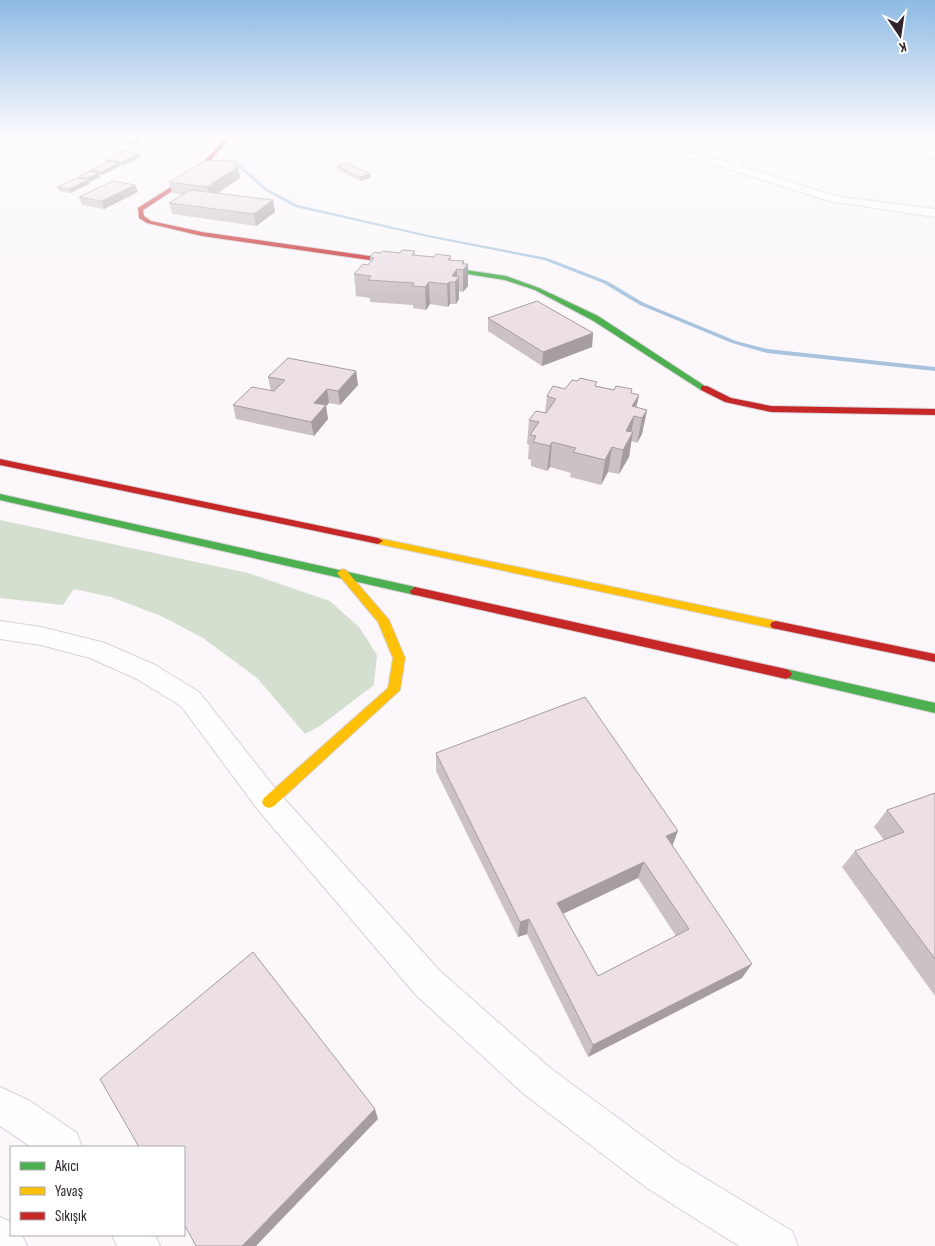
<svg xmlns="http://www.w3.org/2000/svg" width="935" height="1246" font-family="'Sofia Sans Condensed',sans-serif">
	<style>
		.green { fill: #d5dfd0 }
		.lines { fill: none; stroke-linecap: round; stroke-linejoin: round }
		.stream { fill: #a8c3de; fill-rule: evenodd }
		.street-casing { stroke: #d9d2d8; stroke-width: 2 }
		.fast-casing { stroke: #d9d2d8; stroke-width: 2 }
		.slow-casing { stroke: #d9d2d8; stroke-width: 2 }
		.jam-casing { stroke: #d9d2d8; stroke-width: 2 }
		.street { fill: #fefefe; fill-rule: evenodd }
		.fast { fill: #4caf50; fill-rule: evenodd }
		.slow { fill: #ffc107; fill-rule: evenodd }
		.jam { fill: #c62828; fill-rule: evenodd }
		.wall { fill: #cbc1c6; fill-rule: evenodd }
		.shaded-wall { fill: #a59da1 }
		.building { fill: #ece0e6; stroke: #a59da1; fill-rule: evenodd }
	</style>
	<rect width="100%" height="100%" fill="#fbf7fa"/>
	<path class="green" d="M 0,520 L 248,573 L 330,601 L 359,627 L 377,655 L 374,685 L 320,726 L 305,734 L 257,678 L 203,638 L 161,616 L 111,597 L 74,589 L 63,605 L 0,598 Z"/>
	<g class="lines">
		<path class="stream" d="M 234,161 L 236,161 L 266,188 L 298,205 L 428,235 L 547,258 L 607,281 L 644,303 L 736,341 L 767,349 L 935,367 L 935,371 L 767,353 L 732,343 L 640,305 L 603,283 L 544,260 L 428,237 L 295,207 L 264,190 L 234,163 Z"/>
		<g class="street-casing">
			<path id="street" d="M 196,136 L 206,136 L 217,155 L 216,157 L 208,157 Z
				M 635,136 L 647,136 L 661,145 L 730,163 L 741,136 L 751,136 L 740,166 L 835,196 L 935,209 L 935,217 L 829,201 L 700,160 L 653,149 Z
				M 911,136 L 922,136 L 918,143 L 935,153 L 935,160 L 909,147 L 907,141 Z
				M 0,621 L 41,627 L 105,643 L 155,665 L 199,692 L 279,793 L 440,971 L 550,1068 L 675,1160 L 792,1231 L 798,1246 L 739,1246 L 647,1188 L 524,1094 L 416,995 L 259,811 L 181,706 L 137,679 L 90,658 L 41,645 L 0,639 Z
				M 0,1087 L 30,1101 L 77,1133 L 82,1147 L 31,1147 L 0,1126 Z
				M 0,1217 L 11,1222 L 11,1235 L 22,1235 L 27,1246 L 0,1246 Z
				M 112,1235 L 155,1235 L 160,1246 L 117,1246 Z"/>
		</g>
		<g class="fast-casing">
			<path id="fast" d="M 425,264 L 506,276 L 539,288 L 598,316 L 708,388 L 701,390 L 592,320 L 535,290 L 505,280 L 423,267 L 423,265 Z
				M 0,494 L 415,587 L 420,591 L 415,595 L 0,500 Z
				M 786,669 L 935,703 L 935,713 L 782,677 L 780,674 L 782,671 Z"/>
		</g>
		<g class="slow-casing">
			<path id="slow" d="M 378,538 L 776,621 L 782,625 L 776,629 L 374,543 L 373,541 Z
				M 342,569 L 346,570 L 389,620 L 405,658 L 400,690 L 274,806 L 269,808 L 264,806 L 262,802 L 264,798 L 388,688 L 393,658 L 378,622 L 337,573 Z"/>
		</g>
		<g class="jam-casing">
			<path id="jam" d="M 228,136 L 232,136 L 197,175 L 143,210 L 144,216 L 151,221 L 202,232 L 425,264 L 428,266 L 425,268 L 202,236 L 147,223 L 139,218 L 138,208 L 193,173 Z
				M 701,386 L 707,386 L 731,398 L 771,406 L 935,409 L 935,415 L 771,412 L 725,402 L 701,390 Z
				M 0,459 L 378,538 L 383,541 L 378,544 L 0,465 Z
				M 415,587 L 786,669 L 790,671 L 792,674 L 790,677 L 786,679 L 411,594 L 410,591 Z
				M 776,621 L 935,654 L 935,662 L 772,628 L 770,625 L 772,622 Z"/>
		</g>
		<use href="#street" class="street"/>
		<use href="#fast" class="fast"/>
		<use href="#slow" class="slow"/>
		<use href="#jam" class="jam"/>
	</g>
	<path class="wall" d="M 118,136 L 152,136 L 139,140 L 140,143 L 134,145 L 121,142 L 120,138 L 118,138 Z
		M 139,153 L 140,157 L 123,166 L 119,165 L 120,166 L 102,175 L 100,175 L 100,177 L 89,182 L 89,184 L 70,193 L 59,191 L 57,187 L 78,178 L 78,177 L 91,172 L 91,170 L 106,163 L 105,160 Z
		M 337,166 L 370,178 L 360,181 L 338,170 Z
		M 238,167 L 240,178 L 218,193 L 273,200 L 275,212 L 256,226 L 172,214 L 169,203 L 182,195 L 172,193 L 169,182 Z
		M 138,192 L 104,209 L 82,205 L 79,197 Z
		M 415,251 L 415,255 L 434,257 L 451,256 L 451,260 L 464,261 L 468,286 L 463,292 L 459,291 L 459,299 L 456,304 L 450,304 L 448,307 L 430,304 L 426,310 L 413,308 L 413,305 L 370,302 L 370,298 L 356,296 L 354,274 L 368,265 L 370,262 L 370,257 L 381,253 L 400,253 Z
		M 488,318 L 593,333 L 592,347 L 542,366 L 488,331 Z
		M 356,371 L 358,385 L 340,405 L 329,403 L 326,406 L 328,419 L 314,436 L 236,419 L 233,405 L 271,391 L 268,377 Z
		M 597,386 L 639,395 L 636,407 L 647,410 L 642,434 L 637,443 L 631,441 L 629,457 L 619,474 L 608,472 L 601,485 L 570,477 L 571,473 L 550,467 L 547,471 L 531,466 L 531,460 L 528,459 L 529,445 L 527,444 L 529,420 L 545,413 L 547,396 Z
		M 436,753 L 672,846 L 742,978 L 588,1057 L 527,934 L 518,937 L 436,771 ZM 638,878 L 676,936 L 598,976 L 563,914 Z
		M 935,793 L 935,996 L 842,867 L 855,851 L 884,840 L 874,827 L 887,810 Z"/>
	<path class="shaded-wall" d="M 139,136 L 152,136 L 139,140 L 140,143 L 134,145 L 133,141 L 136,140 L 136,137 Z
		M 139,153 L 140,157 L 123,166 L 122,162 Z
		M 119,163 L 120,166 L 102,175 L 101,172 Z
		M 238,167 L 240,178 L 210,198 L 207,187 Z
		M 99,173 L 100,177 L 89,182 L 88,178 Z
		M 370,174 L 370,178 L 360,181 L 360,177 Z
		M 88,180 L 89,184 L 70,193 L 69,189 Z
		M 135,185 L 138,192 L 104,209 L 102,201 Z
		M 273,200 L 275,212 L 256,226 L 254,214 Z
		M 464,261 L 464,270 L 468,264 L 468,286 L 463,292 L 463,270 L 462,264 Z
		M 457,269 L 457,280 L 459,277 L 459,299 L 456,304 L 455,282 L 452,276 Z
		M 429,282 L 430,304 L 426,310 L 425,287 Z
		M 450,282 L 450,304 L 448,307 L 447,284 Z
		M 593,333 L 592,347 L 542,366 L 543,352 Z
		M 356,371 L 358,385 L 340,405 L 338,391 Z
		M 327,389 L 329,403 L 326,406 L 328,419 L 314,436 L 311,422 L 314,403 Z
		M 639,395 L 630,437 L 633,432 L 629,457 L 619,474 L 626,431 L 632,406 Z
		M 647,410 L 642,434 L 637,443 L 642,418 Z
		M 552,442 L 550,467 L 547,471 L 550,446 Z
		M 612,447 L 608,472 L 601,485 L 605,460 Z
		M 678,831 L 672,847 L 666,836 Z
		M 644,862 L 638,878 L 554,918 L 557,903 Z
		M 529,919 L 527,934 L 518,937 L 520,922 Z
		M 752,964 L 742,978 L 588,1057 L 593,1045 Z
		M 375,1109 L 378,1119 L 256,1246 L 242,1246 Z"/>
	<path class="building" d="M 125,137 L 139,139 L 133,141 L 120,139 Z
		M 123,151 L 139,153 L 122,162 L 105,160 Z
		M 234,160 L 238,167 L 207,187 L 169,182 L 205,161 Z
		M 109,161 L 119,163 L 101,172 L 91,170 Z
		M 347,163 L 370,174 L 360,177 L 337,166 Z
		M 89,171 L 99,173 L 88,178 L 78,177 Z
		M 77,178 L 88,180 L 69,189 L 57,187 Z
		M 113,181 L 135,185 L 102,201 L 79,197 Z
		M 190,190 L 273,200 L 254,214 L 169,203 Z
		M 402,250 L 415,251 L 412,255 L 434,257 L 436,254 L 451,256 L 448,260 L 464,261 L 462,264 L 468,264 L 463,270 L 457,269 L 452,276 L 459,277 L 455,282 L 450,282 L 447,284 L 429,282 L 425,287 L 412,286 L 414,283 L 368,280 L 371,276 L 354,274 L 363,264 L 368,265 L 374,258 L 370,257 L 374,252 L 381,253 L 383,251 L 400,253 Z
		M 537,301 L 593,333 L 543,352 L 488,318 Z
		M 288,358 L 356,371 L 338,391 L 327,389 L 314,403 L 326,405 L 311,422 L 233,405 L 252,387 L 274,391 L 285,380 L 268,377 Z
		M 580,378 L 597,382 L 595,386 L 614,390 L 616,386 L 632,389 L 631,393 L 639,395 L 632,406 L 647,410 L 642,418 L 634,416 L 626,431 L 633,432 L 623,450 L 612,447 L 605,460 L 573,452 L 576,448 L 552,442 L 550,446 L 533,442 L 536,436 L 530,435 L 539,422 L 529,420 L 536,411 L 546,413 L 556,399 L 547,396 L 553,386 L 565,389 L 572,380 L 578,381 Z
		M 585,697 L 678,831 L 666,836 L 752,964 L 593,1045 L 529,919 L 520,922 L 436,753 ZM 644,862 L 689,929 L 598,976 L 557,903 Z
		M 935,793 L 935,959 L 855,851 L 904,832 L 887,810 Z
		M 253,952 L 375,1109 L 242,1246 L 196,1246 L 184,1224 L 184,1147 L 139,1147 L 100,1079 Z"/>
	<linearGradient id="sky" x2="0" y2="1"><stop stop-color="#8ebae4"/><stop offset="0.44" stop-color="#fdfbfd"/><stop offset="1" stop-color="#fdfbfd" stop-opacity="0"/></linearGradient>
	<rect width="935" height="310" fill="url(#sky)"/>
	<rect x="10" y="1146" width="175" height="90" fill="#ffffff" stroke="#aba7ab"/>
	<rect x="20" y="1162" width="25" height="8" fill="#4caf50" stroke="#aba7ab"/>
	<text x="55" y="1171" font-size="15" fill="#2e232d">Akıcı</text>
	<rect x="20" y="1187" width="25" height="8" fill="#ffc107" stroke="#aba7ab"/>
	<text x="55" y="1196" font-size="15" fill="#2e232d">Yavaş</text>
	<rect x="20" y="1212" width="25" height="8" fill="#c62828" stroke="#aba7ab"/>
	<text x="55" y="1221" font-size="15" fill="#2e232d">Sıkışık</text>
	<g transform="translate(900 35) rotate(167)" stroke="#ffffff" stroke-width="4" paint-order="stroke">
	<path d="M0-4L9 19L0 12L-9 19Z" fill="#2e232d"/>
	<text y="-8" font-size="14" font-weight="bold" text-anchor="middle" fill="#2e232d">K</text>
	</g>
</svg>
